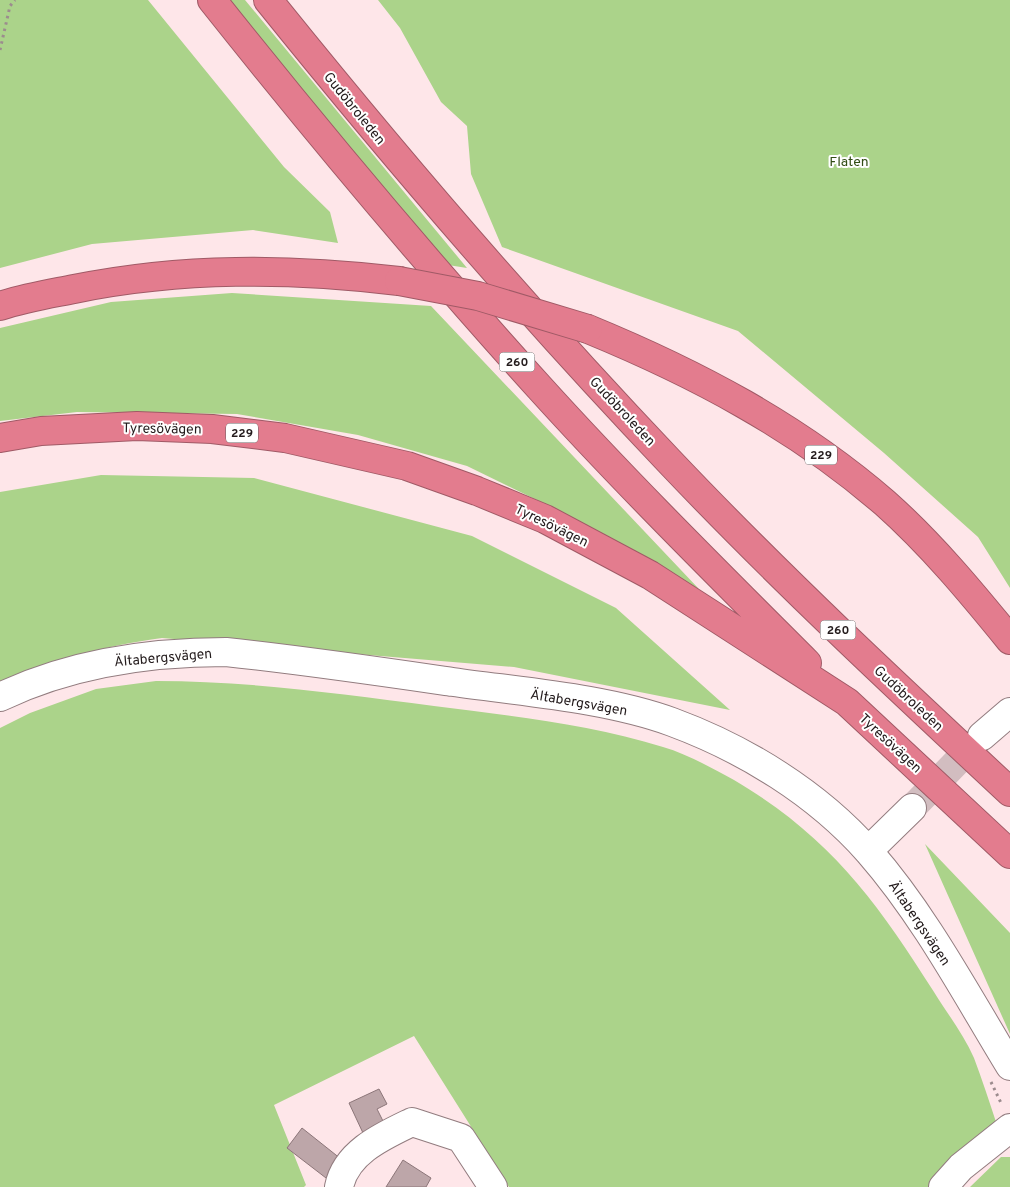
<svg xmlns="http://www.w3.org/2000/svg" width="1010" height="1187" font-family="Overpass,sans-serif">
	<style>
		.green { fill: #abd38a }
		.building { fill: #bda6a9; stroke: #8c7679 }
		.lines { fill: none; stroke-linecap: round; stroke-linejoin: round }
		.minor-tunnel { stroke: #d2bdc0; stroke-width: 28; stroke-dasharray: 28 14; stroke-linecap: butt }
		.minor-casing { stroke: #927c7f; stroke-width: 30 }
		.highway-casing { stroke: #a05a66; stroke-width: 30 }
		.path { stroke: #9c8c8e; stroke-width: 3; stroke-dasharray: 2.5 4; stroke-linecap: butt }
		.minor { stroke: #fff; stroke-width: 28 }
		.highway { stroke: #e37c8e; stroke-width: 28 }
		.highway-bridge-casing { stroke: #a05a66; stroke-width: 30; stroke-linecap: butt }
		.highway-bridge { stroke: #e37c8e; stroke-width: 28 }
		.labels { text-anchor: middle; stroke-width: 4; stroke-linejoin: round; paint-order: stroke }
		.shield { fill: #fff; stroke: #655f60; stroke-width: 1 }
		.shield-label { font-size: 12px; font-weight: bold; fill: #231b1c }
		.street-label { font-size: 14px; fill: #231b1c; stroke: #fff }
		.park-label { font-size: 14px; fill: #324d15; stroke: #fff }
	</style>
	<rect width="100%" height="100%" fill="#fee6e9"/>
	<path class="green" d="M 0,0 L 148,0 L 284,167 L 330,212 L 338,243 L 253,230 L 92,244 L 0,268 Z
		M 229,0 L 245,0 L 467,268 L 448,265 L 263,45 Z
		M 378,0 L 1010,0 L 1010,588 L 978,537 L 884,453 L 738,331 L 502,247 L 471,174 L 467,126 L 441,102 L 400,28 Z
		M 232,293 L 431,306 L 698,588 L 703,599 L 642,557 L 543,503 L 467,466 L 358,435 L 237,414 L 77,412 L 0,421 L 0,328 L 111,302 Z
		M 101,475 L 254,478 L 472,536 L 616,608 L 730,710 L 514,667 L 162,638 C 105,646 52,659 0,685 L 0,492 Z
		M 156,681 C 249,681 342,694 434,706 C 511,716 589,724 663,747 C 687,754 712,768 734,780 C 829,836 876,900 934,992 C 947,1013 964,1035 974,1058 C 982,1079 989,1101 996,1122 L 928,1187 L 509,1187 L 414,1036 L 274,1105 L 306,1185 L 304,1187 L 0,1187 L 0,728 L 30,713 L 96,689 Z
		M 925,844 L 1010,933 L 1010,1034 Z
		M 1001,1157 L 1010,1157 L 1010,1187 L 970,1187 Z"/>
	<path class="building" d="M 379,1089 L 387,1104 L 377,1109 L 384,1123 L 363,1133 L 349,1103 Z
		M 302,1128 L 341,1159 L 326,1178 L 287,1148 Z
		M 403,1160 L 431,1178 L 426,1187 L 386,1187 Z"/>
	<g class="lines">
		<path class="minor-tunnel" d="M 912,808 L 982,736"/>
		<g class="minor-casing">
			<path id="minor" d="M 0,697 C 71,663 148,652 226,652 C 302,660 377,671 453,682 C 523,692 606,698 672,722 C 745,749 817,793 869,852 C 925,916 966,994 1010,1066
				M 982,736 L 1010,712
				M 868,851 L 912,808
				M 339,1187 C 346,1152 383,1136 412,1122 L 461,1138 L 493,1187
				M 943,1187 L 961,1167 L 1010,1128"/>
		</g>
		<g class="highway-casing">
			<path id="highway" d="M 212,0 C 317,132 425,261 539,387 C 625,482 716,572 807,663
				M 268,0 C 396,159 529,314 669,461 C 778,576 894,684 1010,792
				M 0,306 C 24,298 49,294 74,289 C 182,267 289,268 399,281
				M 588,329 C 695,373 796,426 885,503 C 931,544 971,592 1010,640
				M 0,438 L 41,431 L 137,426 L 212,429 L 285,438 L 407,466 L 477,491 L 545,519 L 650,575 L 847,702 L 1010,854"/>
		</g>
		<path class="path" d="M 0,50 L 10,6 L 15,0
			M 991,1082 L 1002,1105"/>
		<use href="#minor" class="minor"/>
		<use href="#highway" class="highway"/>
		<g class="highway-bridge-casing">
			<path id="highway-bridge" d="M 399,281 L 478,296 L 588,329"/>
		</g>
		<use href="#highway-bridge" class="highway-bridge"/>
	</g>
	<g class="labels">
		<g class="shield">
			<rect x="499.5" y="352.5" width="35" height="19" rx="4"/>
			<rect x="226" y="423.5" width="32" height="19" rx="4"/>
			<rect x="805" y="445.5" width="32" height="19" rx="4"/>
			<rect x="820.5" y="620.5" width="35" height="19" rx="4"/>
		</g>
		<g class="shield-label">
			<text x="517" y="366">260</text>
			<text x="242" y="437">229</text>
			<text x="821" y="459">229</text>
			<text x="838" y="634">260</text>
		</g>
		<g class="street-label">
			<text transform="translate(355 108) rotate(51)" y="5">Gudöbroleden</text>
			<text transform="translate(623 411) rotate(47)" y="5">Gudöbroleden</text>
			<text transform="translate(162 428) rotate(1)" y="5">Tyresövägen</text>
			<text transform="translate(552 525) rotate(26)" y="5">Tyresövägen</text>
			<text transform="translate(163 657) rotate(-5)" y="5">Ältabergsvägen</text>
			<text transform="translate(909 698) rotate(43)" y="5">Gudöbroleden</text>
			<text transform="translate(579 702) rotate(10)" y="5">Ältabergsvägen</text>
			<text transform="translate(891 743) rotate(43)" y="5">Tyresövägen</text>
			<text transform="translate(920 923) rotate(56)" y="5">Ältabergsvägen</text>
		</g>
		<g class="park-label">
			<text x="849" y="166">Flaten</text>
		</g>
	</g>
</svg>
